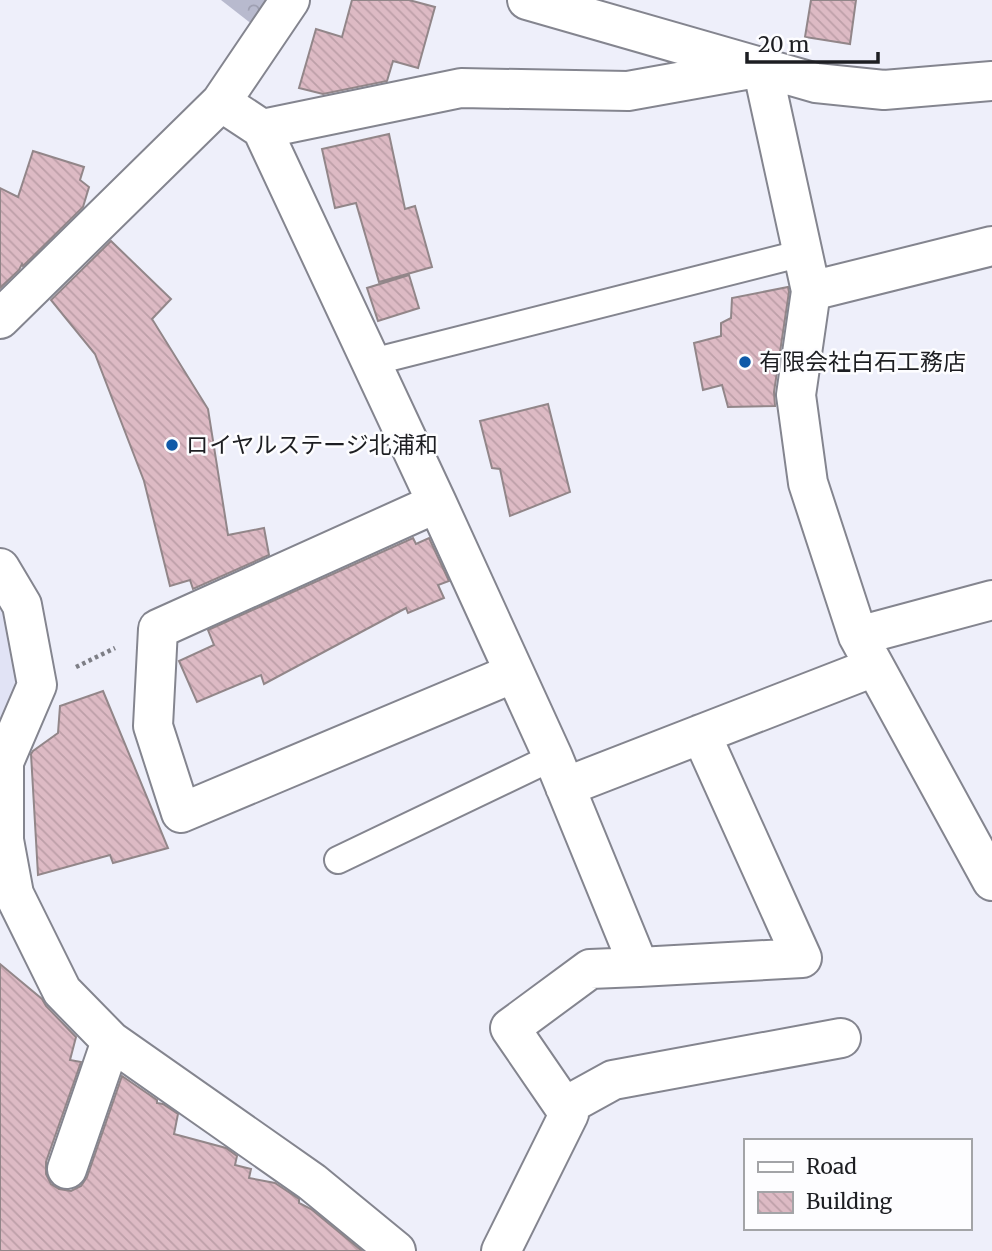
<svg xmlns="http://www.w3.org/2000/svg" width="992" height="1251" font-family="Merriweather,'Noto Sans JP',serif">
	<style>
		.built { fill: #e1e3f5 }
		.park { fill: url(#park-crowns) }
		.building { fill: url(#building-back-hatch); stroke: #928689; stroke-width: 2 }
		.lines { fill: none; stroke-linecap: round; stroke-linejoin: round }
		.service-casing { stroke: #84858f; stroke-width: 30 }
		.minor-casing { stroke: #84858f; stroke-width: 42 }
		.path { stroke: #7d7e85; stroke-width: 4.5; stroke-dasharray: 3.5 3.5; stroke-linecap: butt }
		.service { stroke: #fff; stroke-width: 26 }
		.minor { stroke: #fff; stroke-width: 38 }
		.poi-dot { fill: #0f59a8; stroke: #fdfdff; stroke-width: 2.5 }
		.labels { text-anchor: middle; stroke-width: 5; stroke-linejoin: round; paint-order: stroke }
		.poi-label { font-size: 23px; fill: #1d1e22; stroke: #fdfdff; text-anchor: start }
	</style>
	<defs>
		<pattern id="park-crowns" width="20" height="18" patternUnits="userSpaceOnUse" patternTransform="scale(1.75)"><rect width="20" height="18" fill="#b8bace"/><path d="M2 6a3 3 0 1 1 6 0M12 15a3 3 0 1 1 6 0" fill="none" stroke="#9e9fb1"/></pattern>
		<pattern id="building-back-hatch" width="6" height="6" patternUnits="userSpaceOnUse" patternTransform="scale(1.75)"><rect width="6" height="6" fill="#ddbac4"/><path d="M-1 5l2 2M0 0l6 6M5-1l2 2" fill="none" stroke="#bd9fa8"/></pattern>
	</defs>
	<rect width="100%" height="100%" fill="#eeeffa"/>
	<path class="built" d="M 0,597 L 21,663 L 15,692 L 0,732 Z"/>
	<path class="park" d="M 221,0 L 271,0 L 253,25 Z"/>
	<path class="building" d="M 352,0 L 409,0 L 435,7 L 418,68 L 393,61 L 387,81 L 323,94 L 299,88 L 316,29 L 342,37 Z
		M 811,0 L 856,0 L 850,44 L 805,37 Z
		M 389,134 L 405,209 L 415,206 L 432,267 L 379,282 L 356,203 L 335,208 L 322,149 Z
		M 33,151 L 84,167 L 80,180 L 89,187 L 83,207 L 23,266 L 22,264 L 19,270 L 0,288 L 0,188 L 18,197 Z
		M 111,241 L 171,299 L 152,319 L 208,409 L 228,535 L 264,528 L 269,555 L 193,589 L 190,580 L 170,586 L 144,481 L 95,354 L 51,300 Z
		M 409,275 L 419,308 L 378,321 L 367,288 Z
		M 788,287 L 789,292 L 774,392 L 775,406 L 728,407 L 722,385 L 703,390 L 694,343 L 721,336 L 721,323 L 731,318 L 732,298 Z
		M 548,404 L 570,492 L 510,516 L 500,469 L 492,468 L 480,421 Z
		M 413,538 L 416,544 L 429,538 L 449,581 L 438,585 L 444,598 L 408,613 L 406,608 L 264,684 L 261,675 L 197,702 L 179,661 L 214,645 L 208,630 Z
		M 103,691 L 168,848 L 113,863 L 110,855 L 38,875 L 31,754 L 33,751 L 58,733 L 60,706 Z
		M 0,964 L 42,999 L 46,1006 L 76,1037 L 70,1060 L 81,1062 L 46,1162 L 46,1174 L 51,1184 L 59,1189 L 71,1191 L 81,1186 L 87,1177 L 122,1076 L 157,1100 L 157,1103 L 163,1104 L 178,1114 L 174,1134 L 226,1148 L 237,1156 L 235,1165 L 251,1169 L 249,1178 L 275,1183 L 299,1199 L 299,1203 L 311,1209 L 362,1251 L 0,1251 Z"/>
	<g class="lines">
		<g class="service-casing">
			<path id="service" d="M 372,362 L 803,253
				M 338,860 L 553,757"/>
		</g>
		<g class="minor-casing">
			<path id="minor" d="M 527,0 L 816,83 L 884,90 L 992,81
				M 221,102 L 262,129 L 437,503 L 553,757 L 639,967 L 802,958 L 701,734
				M 262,129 L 461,88 L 628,91 L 762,67 L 811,291 L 796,395 L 808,483 L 858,636 L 992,881
				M 811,291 L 992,246
				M 0,319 L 221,102 L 290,0
				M 437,503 L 158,629 L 153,726 L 181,813 L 514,673
				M 0,568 L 22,605 L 37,685 L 4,762 L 4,840 L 14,894 L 62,991 L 111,1041 L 312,1182 L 396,1251
				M 858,636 L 992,600
				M 565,787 L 874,667
				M 564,1107 L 613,1080 L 841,1038
				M 67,1169 L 111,1041
				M 501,1251 L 569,1114 L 510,1028 L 590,969 L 639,967"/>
		</g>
		<path class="path" d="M 76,667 L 115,648"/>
		<use href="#service" class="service"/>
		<use href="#minor" class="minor"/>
	</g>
	<g class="poi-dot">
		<circle cx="745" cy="362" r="7"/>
		<circle cx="172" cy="445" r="7"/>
	</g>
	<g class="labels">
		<g class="poi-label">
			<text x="759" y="370">有限会社白石工務店</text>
			<text x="186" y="453">ロイヤルステージ北浦和</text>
		</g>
	</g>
	<rect x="744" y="1139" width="228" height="91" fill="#fdfdff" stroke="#a3a4a7" stroke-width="2"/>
	<rect x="758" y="1162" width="35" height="10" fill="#ffffff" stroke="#a3a4a7" stroke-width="2"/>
	<text x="806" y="1174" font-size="21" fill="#1d1e22">Road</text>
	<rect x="758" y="1192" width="35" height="21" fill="url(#building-back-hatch)" stroke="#a3a4a7" stroke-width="2"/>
	<text x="806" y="1209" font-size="21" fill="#1d1e22">Building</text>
	<path d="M747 52v10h131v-10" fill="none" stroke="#1d1e22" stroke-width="3.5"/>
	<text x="758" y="52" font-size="21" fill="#1d1e22" stroke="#fdfdff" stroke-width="5" paint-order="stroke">20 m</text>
</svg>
